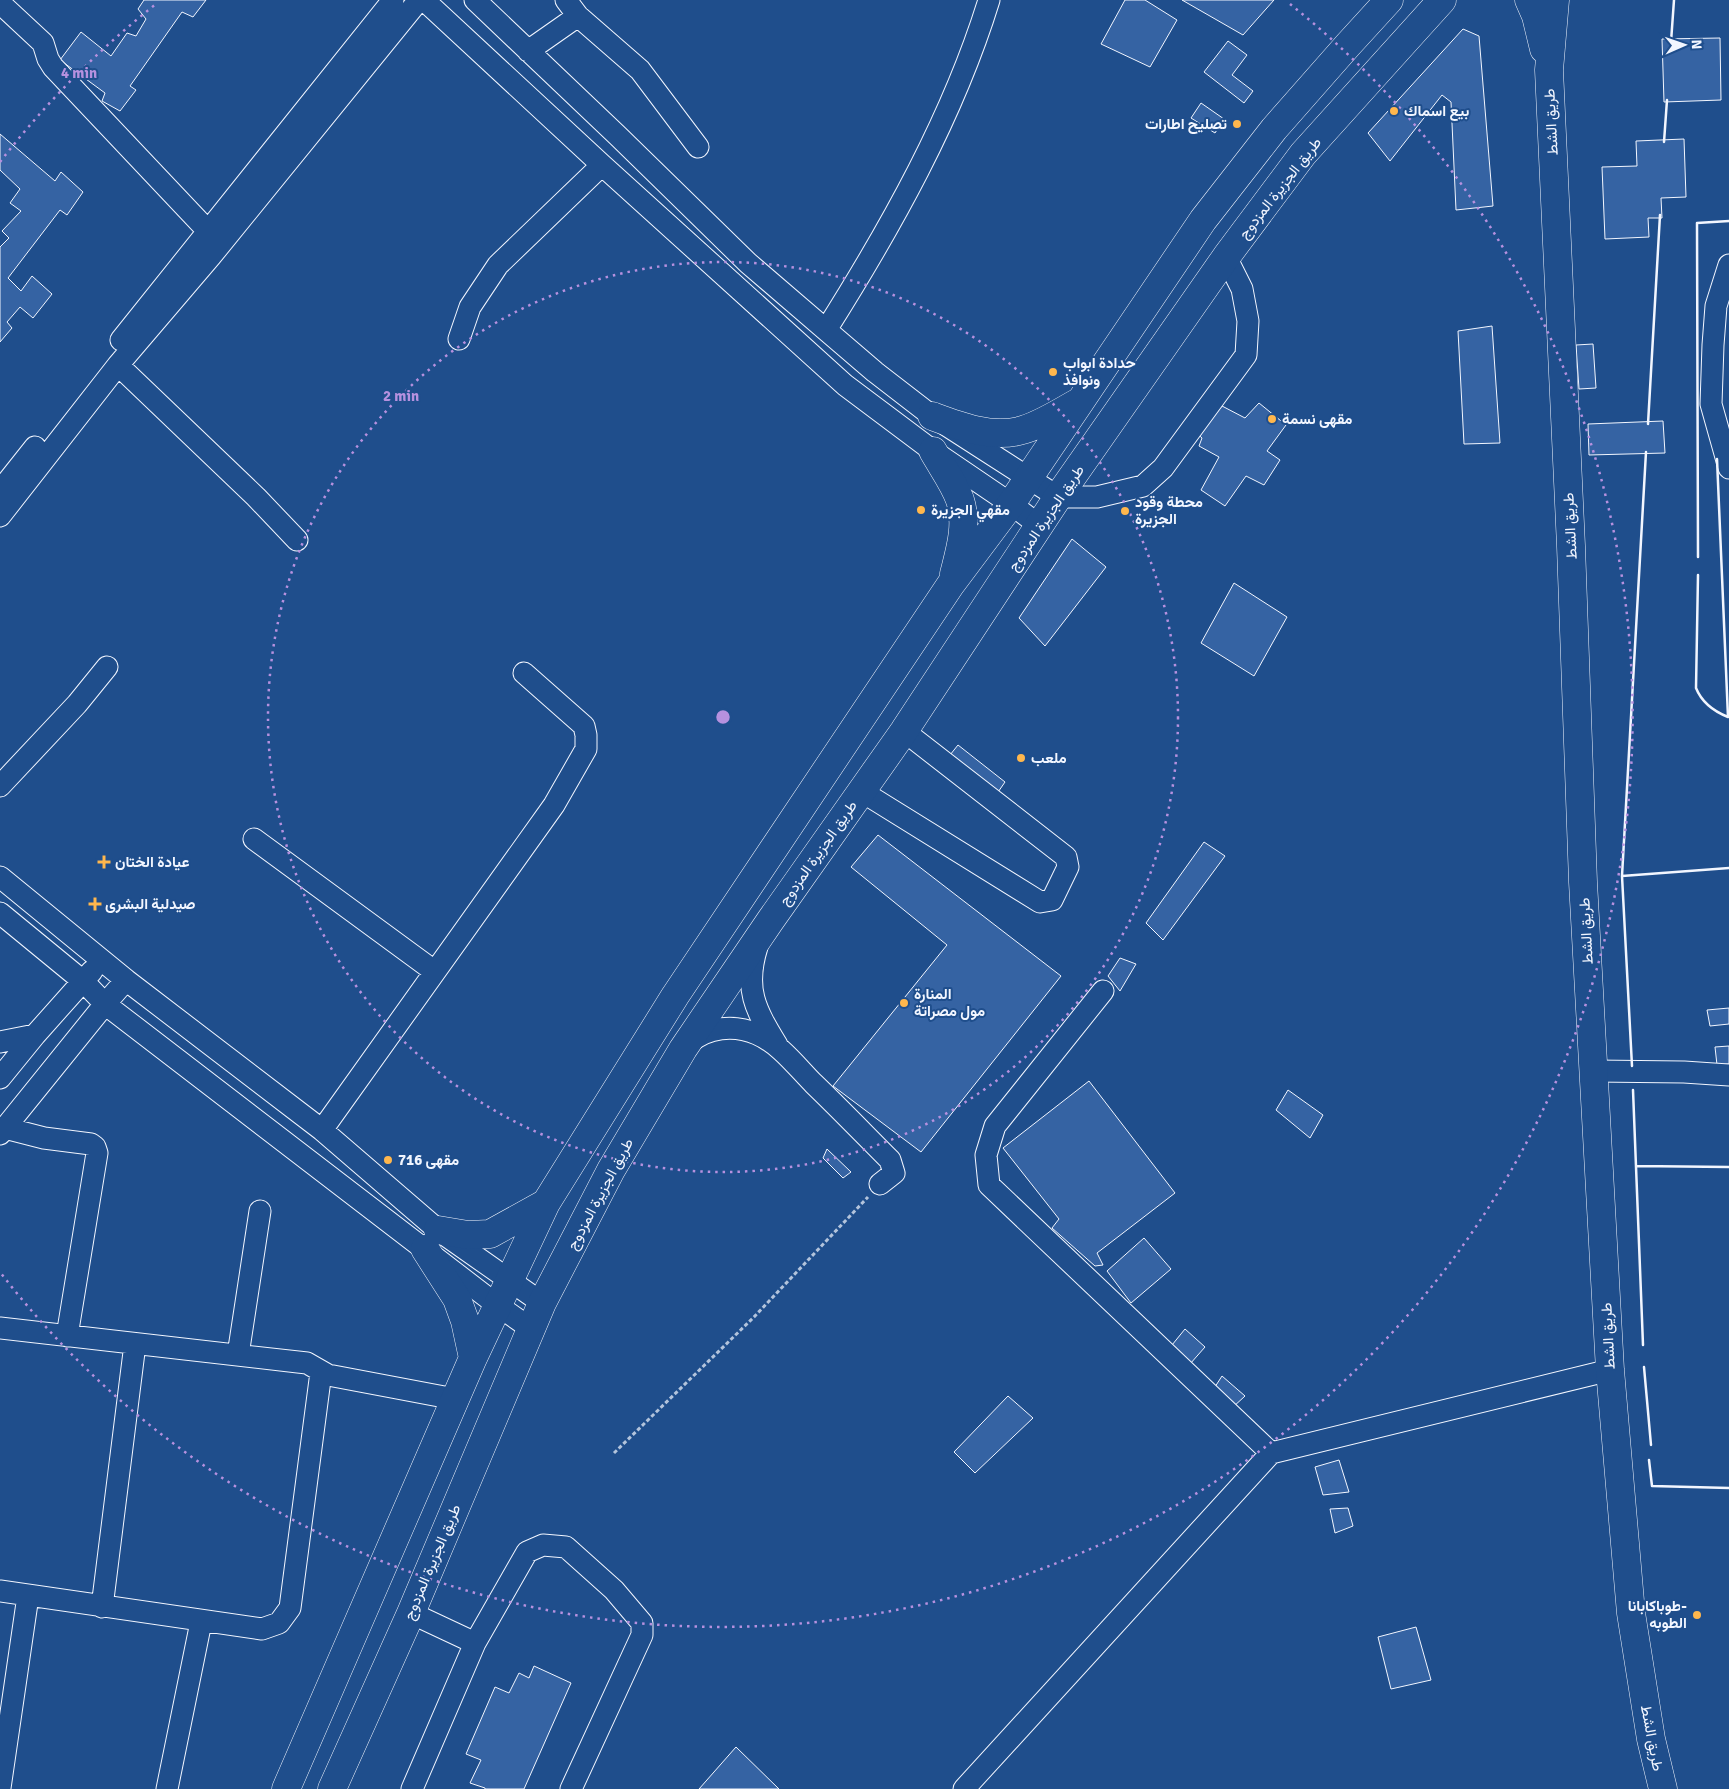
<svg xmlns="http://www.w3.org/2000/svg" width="1729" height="1789" font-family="Signika,Vazirmatn,sans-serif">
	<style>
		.building { fill: #3563a3; stroke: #f2f6ff }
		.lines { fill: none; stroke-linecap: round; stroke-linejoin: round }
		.minor-casing { stroke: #f2f6ff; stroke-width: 23 }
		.major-casing { stroke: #f2f6ff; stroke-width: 29 }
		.path { stroke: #b3c4dc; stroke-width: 3; stroke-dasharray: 4 2.5; stroke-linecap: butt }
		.minor { stroke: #1f4e8c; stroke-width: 21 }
		.major { stroke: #1f4e8c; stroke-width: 28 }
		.wall { stroke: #f2f6ff; stroke-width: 2.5 }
		.ring { fill: none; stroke: #b691df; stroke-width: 2.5; stroke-dasharray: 2.5 5 }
		.poi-dot { fill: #ffb74d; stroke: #1f4e8c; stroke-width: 2 }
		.labels { text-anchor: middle; stroke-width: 4; stroke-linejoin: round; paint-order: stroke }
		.poi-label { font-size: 15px; font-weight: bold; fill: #f2f6ff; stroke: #1f4e8c; text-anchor: start }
		.street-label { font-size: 15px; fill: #f2f6ff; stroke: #1f4e8c }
		.centre { fill: #b691df; stroke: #1f4e8c; stroke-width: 2.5 }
		.ring-label { font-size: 15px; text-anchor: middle; font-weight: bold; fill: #b691df; stroke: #1f4e8c; stroke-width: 4; stroke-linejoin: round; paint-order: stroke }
	</style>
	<rect width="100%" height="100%" fill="#1f4e8c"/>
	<path class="building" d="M 144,0 L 206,0 L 193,17 L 182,12 L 130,86 L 136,90 L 120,111 L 102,101 L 105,93 L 60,60 L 81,32 L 111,56 L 127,33 L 136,36 L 146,19 L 138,9 Z
		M 1125,0 L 1145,0 L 1177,20 L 1150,67 L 1101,44 Z
		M 1182,0 L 1274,0 L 1243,35 Z
		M 1463,29 L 1479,36 L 1493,206 L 1456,210 L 1451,102 L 1442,95 L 1390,161 L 1368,133 Z
		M 1720,38 L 1721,100 L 1664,102 L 1662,39 Z
		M 1228,41 L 1247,55 L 1232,75 L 1253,91 L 1244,103 L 1204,72 Z
		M 1201,103 L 1224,119 L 1215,133 L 1191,118 Z
		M 0,134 L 55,181 L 61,172 L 83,192 L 67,215 L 60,210 L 8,278 L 21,291 L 32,276 L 52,294 L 33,318 L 20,307 L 7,322 L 12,328 L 0,342 L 0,247 L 9,238 L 2,231 L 21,211 L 10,203 L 20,189 L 0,170 Z
		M 1684,139 L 1686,197 L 1661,198 L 1662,218 L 1648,218 L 1649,237 L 1605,239 L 1602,167 L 1637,166 L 1636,141 Z
		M 1492,326 L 1500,443 L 1464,444 L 1458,331 Z
		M 1593,344 L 1596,388 L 1579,389 L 1576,345 Z
		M 1259,403 L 1286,425 L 1267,451 L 1280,460 L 1264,485 L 1246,476 L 1225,506 L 1201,490 L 1219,457 L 1199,446 L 1202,438 L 1185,423 L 1197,404 L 1215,414 L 1222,406 L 1245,418 Z
		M 1663,421 L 1665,453 L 1589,455 L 1588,424 Z
		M 1072,539 L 1106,567 L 1045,646 L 1019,618 Z
		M 1234,583 L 1287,617 L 1254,676 L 1201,643 Z
		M 958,745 L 1005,782 L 996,795 L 946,760 Z
		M 878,835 L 1061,976 L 921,1152 L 833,1086 L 947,945 L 851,867 Z
		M 1204,842 L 1225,856 L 1163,940 L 1146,923 Z
		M 1120,958 L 1136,964 L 1120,991 L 1108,976 Z
		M 1729,1008 L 1729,1024 L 1710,1026 L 1707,1010 Z
		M 1729,1046 L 1729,1064 L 1717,1065 L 1715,1047 Z
		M 1089,1081 L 1175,1193 L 1097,1253 L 1103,1265 L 1095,1266 L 1052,1228 L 1059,1219 L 1003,1148 Z
		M 1288,1090 L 1323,1115 L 1310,1138 L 1276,1110 Z
		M 827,1149 L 851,1172 L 843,1178 L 823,1158 Z
		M 1144,1238 L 1171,1269 L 1131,1303 L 1107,1271 Z
		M 1185,1329 L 1205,1347 L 1190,1364 L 1172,1345 Z
		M 1222,1376 L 1245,1396 L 1232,1408 L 1213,1390 Z
		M 1008,1396 L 1033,1418 L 975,1473 L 954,1452 Z
		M 1339,1460 L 1349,1492 L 1323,1495 L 1315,1467 Z
		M 1348,1508 L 1353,1526 L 1335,1533 L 1330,1509 Z
		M 1416,1627 L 1431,1680 L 1391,1689 L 1378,1637 Z
		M 534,1666 L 571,1683 L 524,1789 L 485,1789 L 485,1788 L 470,1783 L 481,1760 L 466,1754 L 495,1687 L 509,1693 L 519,1673 L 529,1678 Z
		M 736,1747 L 779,1789 L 699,1789 Z"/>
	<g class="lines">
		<g class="minor-casing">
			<path id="minor" d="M 424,0 L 602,165 L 845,385 L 933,451 L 1011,504 L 1040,526
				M 475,0 L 618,136 L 748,263 L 826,330 L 875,372 L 932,416 L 1058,497 L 1097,497 L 1143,486 L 1163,468 L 1246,355 L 1248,321 L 1242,289 L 1226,257
				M 566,0 L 578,16 L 640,70 L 698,147
				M 0,3 L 43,43 L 48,59 L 53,67 L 208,231
				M 528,51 L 578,16
				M 1729,265 L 1716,306 L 1713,345 L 1711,404 L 1729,468
				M 826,330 C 891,227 953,117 989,0
				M 459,339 L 470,307 L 498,265 L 602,165
				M 121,340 L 393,0
				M 118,365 L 256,497 L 297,540
				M 0,491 L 35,447
				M 0,516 L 118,365 L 211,256 L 419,0
				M 0,786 L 77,704 L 107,667
				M 861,791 L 1040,902 L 1052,900 L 1068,867 L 1066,857 L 904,731
				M 254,839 L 434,971
				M 0,877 L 126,980 L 322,1130 L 438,1230 L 542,1303
				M 0,913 L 84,982 L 105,1004 L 126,980
				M 757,947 C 744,989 755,1009 777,1045
				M 1103,991 L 995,1126 L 986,1155 L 989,1185 L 1271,1453
				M 0,1042 L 35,1035
				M 689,1043 C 707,1027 734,1024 757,1034 C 780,1044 797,1067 814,1084 C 840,1109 865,1135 890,1160 L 894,1173 L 880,1184
				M 1594,1071 L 1684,1072 L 1729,1075
				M 0,1078 L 35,1035 L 92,971
				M 5,1128 L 44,1138 L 91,1144 L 95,1147 L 97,1153 L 67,1336
				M 322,1130 L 554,805 L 586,749 L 586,735 L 584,726 L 524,673
				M 0,1134 L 105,1004 L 497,1305 L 530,1328
				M 0,1328 L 298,1362 L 307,1363 L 328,1375 L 455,1399
				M 238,1355 L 260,1211
				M 0,1591 L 262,1629 L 279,1623 L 290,1608 L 321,1372
				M 102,1607 L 135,1344
				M 411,1613 L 475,1643
				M 0,1788 L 28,1596
				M 167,1789 L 201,1622
				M 412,1789 L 475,1643 L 527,1552 L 543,1545 L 566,1547 L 614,1590 L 642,1623 L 642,1635 L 571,1789
				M 964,1789 L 1271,1453 L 1610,1370"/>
		</g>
		<g class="major-casing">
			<path id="major" d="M 1529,0 L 1536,16 L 1544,49
				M 1555,0 L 1549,70 L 1571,546 L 1583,882 L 1610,1370 L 1631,1613 L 1651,1739 L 1663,1789
				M 932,416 C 959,426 990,438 1019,431 C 1040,426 1060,412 1079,402
				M 933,451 C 942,467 954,483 960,500 C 968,525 960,550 954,574
				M 438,1230 L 468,1235 L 490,1234 L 546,1203
				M 425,1249 L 457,1299 L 465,1321 L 473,1358
				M 286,1789 L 473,1358 L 546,1203 L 675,996 L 951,584 L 1011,504 L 1203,220 L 1274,129 L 1347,46 L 1389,0
				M 332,1789 L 411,1613 L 542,1303 L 611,1170 L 683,1049 L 770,921 L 904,731 L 1058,497 L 1226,257 L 1303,154 L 1442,0"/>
		</g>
		<path class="path" d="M 614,1453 L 753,1318 L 868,1197"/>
		<use href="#minor" class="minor"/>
		<use href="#major" class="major"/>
		<path class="wall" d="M 1671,42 L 1674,0
			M 1664,142 L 1667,100
			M 1648,424 L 1660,215
			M 1698,557 L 1697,223 L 1729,221
			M 1698,575 L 1696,688 C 1702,703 1713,711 1728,717 L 1717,459
			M 1622,876 L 1729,868
			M 1632,1066 L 1622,876 L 1646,452
			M 1633,1090 L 1643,1345
			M 1636,1166 L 1729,1167
			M 1644,1367 L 1651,1445
			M 1649,1460 L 1652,1486 L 1729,1488"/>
	</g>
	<g class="ring">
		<circle cx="723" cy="717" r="455"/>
		<path d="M0 162A911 911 0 0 1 156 4M1290 4A911 911 0 1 1 0 1272"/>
	</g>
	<g class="poi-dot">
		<circle cx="1394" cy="111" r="5"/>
		<circle cx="1237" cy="124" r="5"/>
		<circle cx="1053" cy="372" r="5"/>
		<circle cx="1272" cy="419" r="5"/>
		<circle cx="921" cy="510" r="5"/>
		<circle cx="1125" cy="511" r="5"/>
		<circle cx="1021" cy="758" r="5"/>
		<path d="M101.5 854.5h5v5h5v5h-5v5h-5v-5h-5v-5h5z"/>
		<path d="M92.5 896.5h5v5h5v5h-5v5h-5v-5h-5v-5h5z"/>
		<circle cx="904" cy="1003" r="5"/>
		<circle cx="388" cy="1160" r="5"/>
		<circle cx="1697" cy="1615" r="5"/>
	</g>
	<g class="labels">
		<g class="poi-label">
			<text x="1404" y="116">بيع اسماك</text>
			<text x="1227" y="129" text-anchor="end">تصليح اطارات</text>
			<text x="1063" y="368">حدادة ابواب<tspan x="1063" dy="17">ونوافذ</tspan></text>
			<text x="1282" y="424">مقهى نسمة</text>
			<text x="1135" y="507">محطة وقود<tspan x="1135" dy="17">الجزيرة</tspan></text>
			<text x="931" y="515">مقهي الجزيرة</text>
			<text x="1031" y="763">ملعب</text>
			<text x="115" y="867">عيادة الختان</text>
			<text x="105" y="909">صيدلية البشرى</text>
			<text x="914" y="999">المنارة<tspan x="914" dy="17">مول مصراتة</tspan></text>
			<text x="398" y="1165">مقهى 716</text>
			<text x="1687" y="1611" text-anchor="end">طوباكابانا-<tspan x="1687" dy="17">الطوبه</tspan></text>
		</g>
		<g class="street-label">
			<text transform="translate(1551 122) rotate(-93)" y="5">طريق الشط</text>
			<text transform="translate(1280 188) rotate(-52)" y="5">طريق الجزيرة المزدوج</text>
			<text transform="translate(1046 518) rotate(-56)" y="5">طريق الجزيرة المزدوج</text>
			<text transform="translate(1570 526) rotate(-93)" y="5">طريق الشط</text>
			<text transform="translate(818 853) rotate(-55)" y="5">طريق الجزيرة المزدوج</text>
			<text transform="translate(1586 931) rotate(-93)" y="5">طريق الشط</text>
			<text transform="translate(600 1194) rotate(-62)" y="5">طريق الجزيرة المزدوج</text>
			<text transform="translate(1608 1336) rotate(-93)" y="5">طريق الشط</text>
			<text transform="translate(432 1562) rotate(-67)" y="5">طريق الجزيرة المزدوج</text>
			<text transform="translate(1652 1738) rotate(79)" y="5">طريق الشط</text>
		</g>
	</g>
	<circle cx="723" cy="717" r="8" class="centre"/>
	<g class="ring-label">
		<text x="79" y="78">4 min</text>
		<text x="401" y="401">2 min</text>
	</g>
	<g transform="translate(1684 45) rotate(88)" stroke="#1f4e8c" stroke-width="4" paint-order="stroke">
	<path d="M0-4L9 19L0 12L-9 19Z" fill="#f2f6ff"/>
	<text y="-8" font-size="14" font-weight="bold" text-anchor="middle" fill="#f2f6ff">N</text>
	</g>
</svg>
